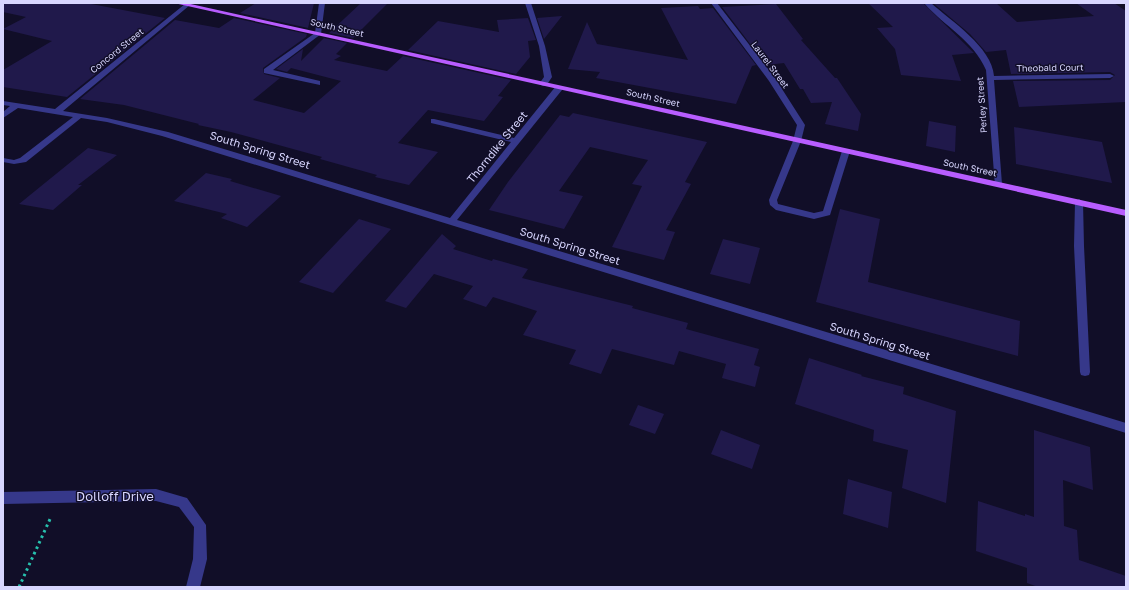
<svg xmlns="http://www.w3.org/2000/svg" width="1129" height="590" font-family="'Golos Text',sans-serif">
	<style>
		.building { fill: #20194b }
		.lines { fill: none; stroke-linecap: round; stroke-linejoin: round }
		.path { stroke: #27c1ae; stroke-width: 3; stroke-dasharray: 2.5 3.5; stroke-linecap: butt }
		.minor { fill: #36388a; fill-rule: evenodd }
		.major { fill: #b85dff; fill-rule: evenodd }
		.labels { text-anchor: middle; stroke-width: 3; stroke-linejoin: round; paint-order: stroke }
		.far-street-label { font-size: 9px; fill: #d8d6ff; stroke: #110e28 }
		.street-label { font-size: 11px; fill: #d8d6ff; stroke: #110e28 }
		.near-street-label { font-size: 13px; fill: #d8d6ff; stroke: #110e28 }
	</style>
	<rect width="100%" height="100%" fill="#110e28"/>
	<path class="building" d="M 4,3 L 86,3 L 165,18 L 67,97 L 3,87 L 3,70 L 52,41 L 3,29 L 26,17 L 3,12 Z
		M 256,3 L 314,3 L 308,28 L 240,13 Z
		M 361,3 L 388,3 L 353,38 L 329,33 Z
		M 868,3 L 923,3 L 974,53 L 952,55 L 961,81 L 901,75 L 895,49 L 877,28 L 893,27 Z
		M 933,3 L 996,3 L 1017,22 L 1094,16 L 1076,3 L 1114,3 L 1126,11 L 1126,102 L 1019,107 L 1013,81 L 1110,80 L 1115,75 L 1110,72 L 1011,74 L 1006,50 L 986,52 L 970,34 Z
		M 776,4 L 803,39 L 801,40 L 835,78 L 837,78 L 861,114 L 858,131 L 825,124 L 832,102 L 811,103 L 803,89 L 800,89 L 784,63 L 766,65 L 722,7 Z
		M 698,6 L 700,9 L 713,8 L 756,65 L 752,66 L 736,104 L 596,78 L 600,72 L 568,69 L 587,22 L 597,44 L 688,60 L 661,8 Z
		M 562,16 L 544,39 L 537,18 Z
		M 234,18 L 307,34 L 306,37 L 263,68 L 264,74 L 280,78 L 253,100 L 304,113 L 341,81 L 291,68 L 287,72 L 276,69 L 303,49 L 301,61 L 324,38 L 347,43 L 336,54 L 341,56 L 334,60 L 387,71 L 403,56 L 511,80 L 498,96 L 503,97 L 484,121 L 428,110 L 398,143 L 438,152 L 409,185 L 375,177 L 377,175 L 320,159 L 322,157 L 231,132 L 198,125 L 199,124 L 124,105 L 80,99 L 175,20 L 219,28 Z
		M 528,18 L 536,40 L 528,41 L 530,57 L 516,74 L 408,50 L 438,21 L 499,32 L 497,20 Z
		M 573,113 L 707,142 L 685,182 L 691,184 L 666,230 L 675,232 L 664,260 L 612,247 L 642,186 L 632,184 L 648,160 L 590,147 L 559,191 L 583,196 L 564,229 L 489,210 L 508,182 L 560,115 L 569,117 Z
		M 929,121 L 956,126 L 955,152 L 926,146 Z
		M 1014,127 L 1102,142 L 1112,183 L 1016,164 Z
		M 88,148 L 117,155 L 78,185 L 82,185 L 53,210 L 19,204 Z
		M 206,173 L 232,179 L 230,181 L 281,196 L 247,227 L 221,218 L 227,214 L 174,201 Z
		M 840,209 L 880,219 L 868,282 L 1020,321 L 1018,356 L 816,302 Z
		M 359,219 L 391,229 L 333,293 L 299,282 Z
		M 442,234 L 456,246 L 453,249 L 492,261 L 493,259 L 528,269 L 522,278 L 633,306 L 632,308 L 688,323 L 686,329 L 759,349 L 754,365 L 760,367 L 755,387 L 722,378 L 726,364 L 679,351 L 674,365 L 612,349 L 601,374 L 569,364 L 576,350 L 523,335 L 537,311 L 493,297 L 486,307 L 463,299 L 473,286 L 434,274 L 406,308 L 385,301 Z
		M 723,239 L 760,248 L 750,284 L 710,274 Z
		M 809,358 L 862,375 L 861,376 L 904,387 L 903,394 L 956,411 L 946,503 L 902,488 L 908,450 L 873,441 L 874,430 L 795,404 Z
		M 638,405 L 664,414 L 655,434 L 629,425 Z
		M 721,430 L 760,445 L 752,469 L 711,454 Z
		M 1034,430 L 1090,447 L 1093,490 L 1063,480 L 1064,526 L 1077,530 L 1079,560 L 1126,576 L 1126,587 L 1038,587 L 1027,583 L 1027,568 L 976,551 L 978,501 L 1025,516 L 1025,514 L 1034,517 Z
		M 848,479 L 892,492 L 888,528 L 843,514 Z"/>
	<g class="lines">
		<path class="path" d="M 19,587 L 51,517"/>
		<path class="minor" d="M 319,3 L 325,3 L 321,34 L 273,70 L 320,81 L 320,85 L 264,73 L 264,69 L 315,33 Z
			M 525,3 L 531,3 L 545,46 L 552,77 L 546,86 L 543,86 L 539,84 L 544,77 L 539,46 Z
			M 711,3 L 717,3 L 775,78 L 805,125 L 801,141 L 777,200 L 778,204 L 814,213 L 823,211 L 842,151 L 846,149 L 850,151 L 830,215 L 814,219 L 776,210 L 770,205 L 769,200 L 793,141 L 797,125 L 769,81 Z
			M 924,3 L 931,3 C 951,21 992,47 994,76 L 1110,74 L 1114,76 L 1110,78 L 994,80 L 1002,184 L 1001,186 L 995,186 L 986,70 C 973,40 945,27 924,3 Z
			M 185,4 L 190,5 L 63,111 L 107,118 L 168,132 L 450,218 L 511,142 L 431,123 L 431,119 L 434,119 L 514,138 L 556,86 L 562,86 L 562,90 L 457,220 L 1126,423 L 1126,433 L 162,136 L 107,122 L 81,118 L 26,162 L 14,164 L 3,162 L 3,158 L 14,160 L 20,158 L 73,117 L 18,108 L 3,118 L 3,112 L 10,106 L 3,105 L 3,101 L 55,109 Z
			M 1079,199 L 1083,202 L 1084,246 L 1090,372 L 1089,375 L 1085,376 L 1081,375 L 1080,372 L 1074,246 L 1075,202 Z
			M 156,489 L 187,498 L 206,525 L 207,559 L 200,587 L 186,587 L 193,559 L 194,527 L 179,507 L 156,501 L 3,504 L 3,492 Z"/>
		<path class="major" d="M 174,3 L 186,3 L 1126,210 L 1126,216 Z"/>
	</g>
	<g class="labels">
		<g class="far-street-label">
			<text transform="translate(337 28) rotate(13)" y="3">South Street</text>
			<text transform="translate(117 51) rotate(-39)" y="3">Concord Street</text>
			<text transform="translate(770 65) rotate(53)" y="3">Laurel Street</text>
			<text transform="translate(1050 68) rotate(-1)" y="3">Theobald Court</text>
			<text transform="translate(653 98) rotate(13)" y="3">South Street</text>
			<text transform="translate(982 105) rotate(-94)" y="3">Perley Street</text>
			<text transform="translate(970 168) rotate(12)" y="3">South Street</text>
		</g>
		<g class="street-label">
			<text transform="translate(497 147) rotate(-51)" y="4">Thorndike Street</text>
			<text transform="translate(260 150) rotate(17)" y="4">South Spring Street</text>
			<text transform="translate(570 246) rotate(17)" y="4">South Spring Street</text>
			<text transform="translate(880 341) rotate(17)" y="4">South Spring Street</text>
		</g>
		<g class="near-street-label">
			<text x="115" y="501">Dolloff Drive</text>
		</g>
	</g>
	<rect width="1129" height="590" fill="none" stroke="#d8d6ff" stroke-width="8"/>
</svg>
